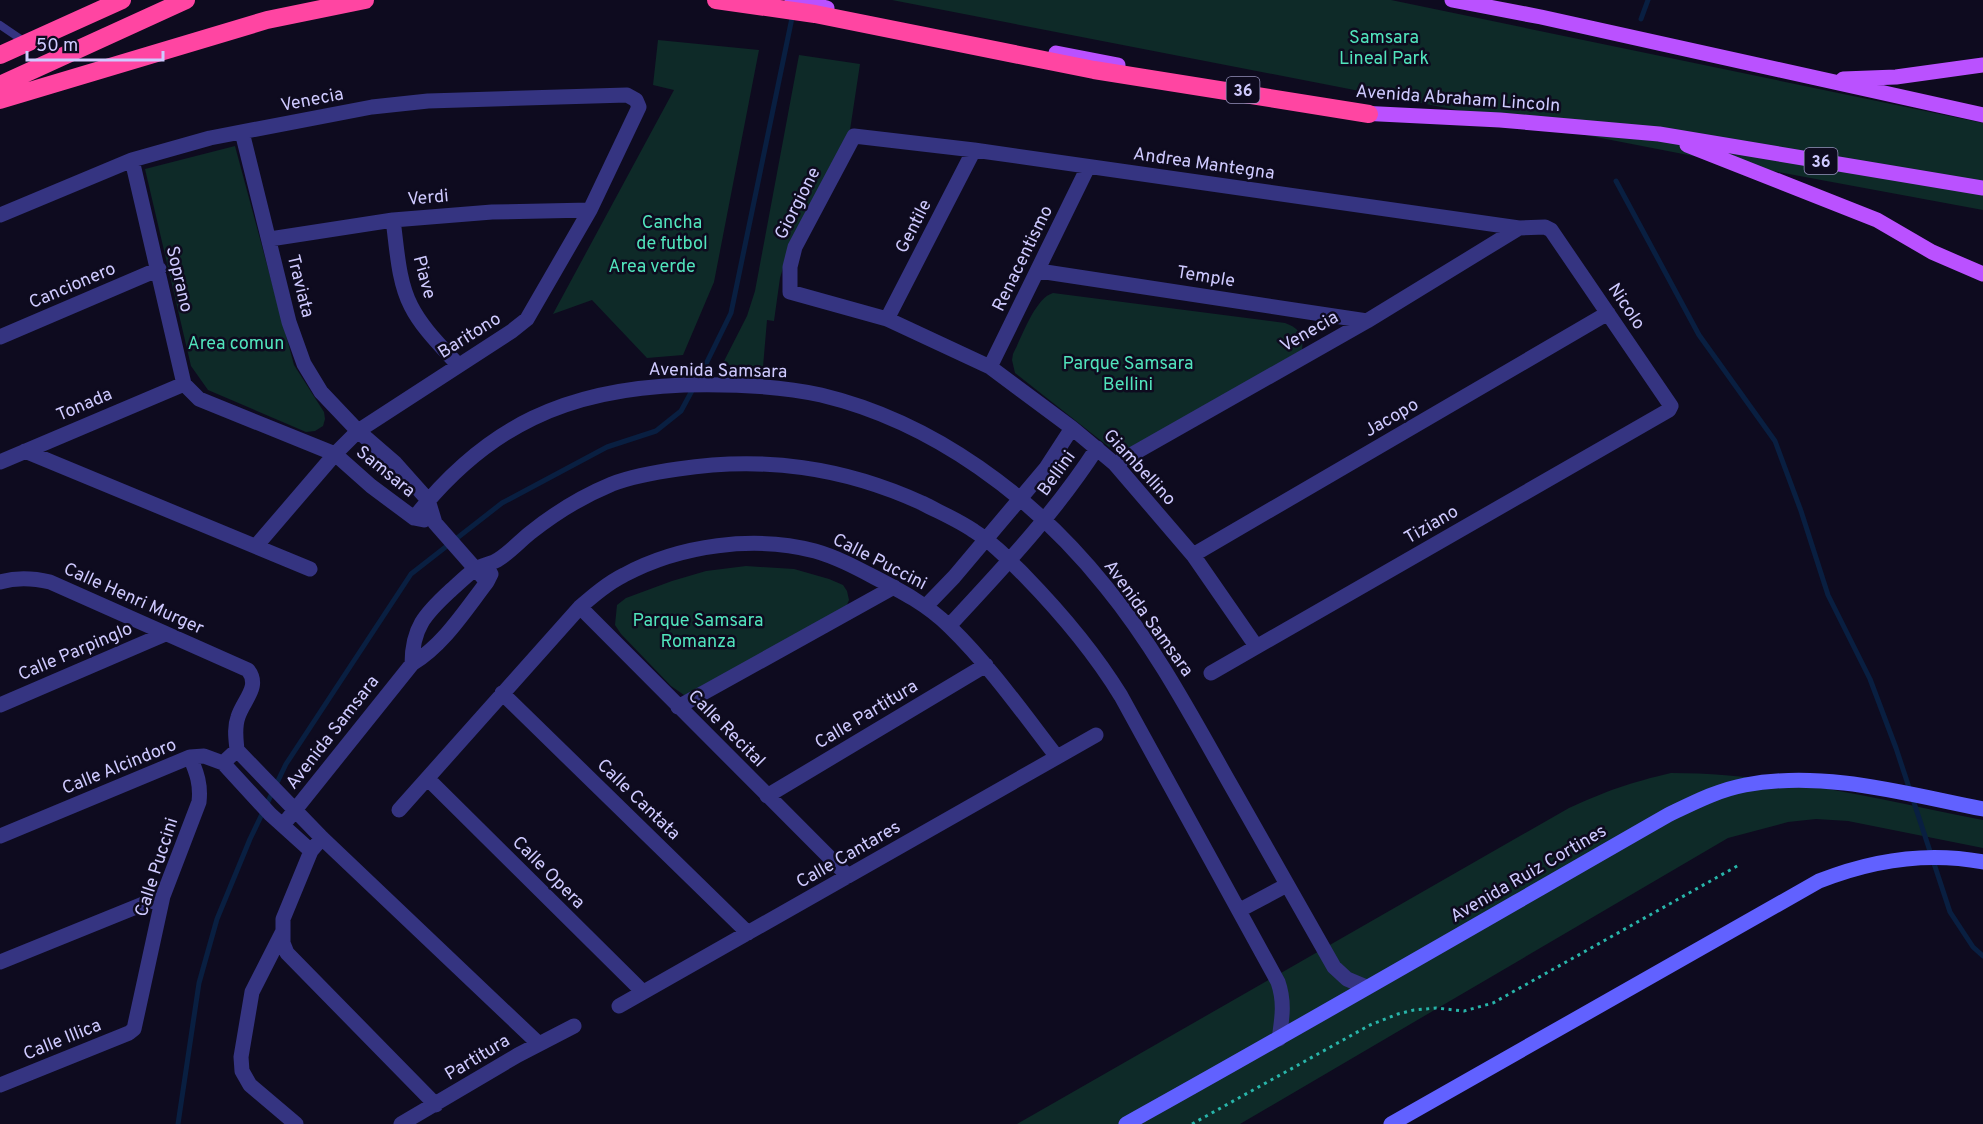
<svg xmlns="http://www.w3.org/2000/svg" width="1983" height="1124" font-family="Overpass,sans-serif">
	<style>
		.green { fill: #0e2a28 }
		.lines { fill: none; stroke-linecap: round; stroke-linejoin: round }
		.stream { stroke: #091f41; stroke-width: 5 }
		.path { stroke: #28b5aa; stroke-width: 3; stroke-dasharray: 3 4.5; stroke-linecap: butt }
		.lane { stroke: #353481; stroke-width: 8 }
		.street { stroke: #353481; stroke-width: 15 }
		.secondary { stroke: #6161ff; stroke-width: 15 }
		.primary { stroke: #ba51ff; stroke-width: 15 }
		.highway { stroke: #ff45a2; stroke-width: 18 }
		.labels { text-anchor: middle; stroke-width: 5; stroke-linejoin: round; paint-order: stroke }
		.shield { fill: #0e0b1f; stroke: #9591bc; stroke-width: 1.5 }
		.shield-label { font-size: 16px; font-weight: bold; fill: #cfcaff }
		.park-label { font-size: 18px; fill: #51e4bc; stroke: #0e0b1f }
		.street-label { font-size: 18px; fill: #cfcaff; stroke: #0e0b1f }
	</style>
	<rect width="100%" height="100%" fill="#0e0b1f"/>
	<path class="green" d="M 892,0 L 1391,0 L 1983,123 L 1983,210 L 1719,161 Z
		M 658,40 L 759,50 L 714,282 L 683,355 L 647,358 L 592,300 L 553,314 L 674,90 L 653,85 Z
		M 799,55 L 860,64 L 850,130 L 784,265 L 780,278 L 774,321 L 767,320 L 763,367 L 722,365 L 747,316 L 755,291 Z
		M 235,146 L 294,365 L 324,412 L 325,419 L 323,426 L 315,431 L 306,432 L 208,390 L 191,366 L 145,169 Z
		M 1053,293 L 1285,323 C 1299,328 1304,335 1302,350 L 1126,452 L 1115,450 L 1109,447 L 1015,373 L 1012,360 L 1013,354 C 1022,337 1035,298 1053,293 Z
		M 746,566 L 794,569 L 829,579 L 843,585 L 847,591 L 849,600 L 846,607 L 693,696 L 684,695 L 671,686 L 621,634 L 615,625 L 617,605 L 626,598 L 672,581 L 706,571 Z
		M 1671,773 C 1777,773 1880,800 1983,820 L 1983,848 L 1848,821 L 1816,819 L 1788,822 L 1728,838 L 1240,1124 L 1017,1124 L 1569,808 C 1606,791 1632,782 1671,773 Z"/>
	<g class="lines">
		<path class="stream" d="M 1641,19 L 1648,0
			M 1616,181 L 1699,335 L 1775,441 L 1801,511 L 1828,595 L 1870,679 L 1896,748 L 1950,912 L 1973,947 L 1983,956
			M 178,1124 L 199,983 L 217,919 L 250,839 L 286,764 L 411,574 L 502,503 L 607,447 L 656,431 L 681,411 L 701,374 L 731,313 L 793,13"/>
		<path class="path" d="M 1192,1124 L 1370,1025 L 1398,1014 L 1414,1010 L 1436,1008 L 1464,1011 L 1493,1003 L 1739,865"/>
		<path class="lane" d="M 0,25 L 25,42"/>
		<path class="street" d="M 242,132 L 289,322 L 304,364 L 321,392 L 358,431 L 395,463 L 428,500 L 435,523 L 487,582
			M 132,160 L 184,384 L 199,399 L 335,454 L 371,486 L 414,518 L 424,520
			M 0,215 L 132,160 L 210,138 L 372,107 L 428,101 L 627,95 L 636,100 L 639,107 L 590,210 L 527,319 L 512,331 L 358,431 L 335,454 L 256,546
			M 393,220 C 397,248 398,281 411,306 C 422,328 442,347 458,365
			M 270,239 L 393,220 L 492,212 L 590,210
			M 1039,271 L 1367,321
			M 887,319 L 974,150
			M 0,337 L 159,269
			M 990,367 L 1088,167
			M 25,451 L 310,569
			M 0,462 L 184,384
			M 1115,464 L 1367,321 L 1519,228
			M 414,518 C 487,425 568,389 684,385 C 728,384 777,385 821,395 C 934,422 1034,497 1106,587 C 1155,647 1191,715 1229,782 C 1264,844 1299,906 1334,967 L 1347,979 L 1366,987
			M 1193,555 L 1608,313
			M 0,582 C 17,577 33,578 50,582 L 248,670 C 261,687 243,700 238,717 C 234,728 236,739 237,750 L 223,763 L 204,756 L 190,757 L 0,836
			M 926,606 L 954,577 L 1046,468 L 1072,428
			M 580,607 L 848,876
			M 949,626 C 1002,569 1055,513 1097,448
			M 412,664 C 412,628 425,614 450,591 C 458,584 466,576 474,570 C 482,565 492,564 499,559 C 510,552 520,541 530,533 C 555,513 583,496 612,484 C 633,476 656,472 678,469 C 764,456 843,467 922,503 C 939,512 958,520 974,531 C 993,543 1009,560 1025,576 C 1061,613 1094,652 1121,696 L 1278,982 C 1285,1002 1282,1019 1279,1039
			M 1211,673 L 1669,410 L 1671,406 L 1551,230 L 1545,227 L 1519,228 L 974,150 L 854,136 L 795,247 L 790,267 L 790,292 L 887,319 L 990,367 L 1072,428 L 1115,464 L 1193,555 L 1256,646
			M 502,693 L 748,933
			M 0,705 L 165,634
			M 678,707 L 894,587
			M 237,750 L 322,838 L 539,1044
			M 223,763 L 270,814 L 311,851
			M 428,779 L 643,992
			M 767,796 L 986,665
			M 399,810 L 580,607 C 594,595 608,583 624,575 C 680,545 754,535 815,551 C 836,557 855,567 874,577 C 901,591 928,605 950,627 C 990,666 1023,713 1057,757
			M 283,825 L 412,664 C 444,644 464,612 487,582 L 491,574
			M 322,838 L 311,851 L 283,919 L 283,943 L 287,953 L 436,1105
			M 1240,910 L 1287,885
			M 282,933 L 252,992 L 241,1057 L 242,1071 L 250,1085 L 296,1124
			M 0,962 L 163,896
			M 619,1006 L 1096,735
			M 0,1085 L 129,1033 L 134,1029 L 163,896 L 199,802 C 201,785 197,773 190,757
			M 401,1124 L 518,1055 L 574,1026"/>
		<path class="secondary" d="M 1126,1124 C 1308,1023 1488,918 1668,815 C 1693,803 1718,790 1745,785 C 1825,770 1906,794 1983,809
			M 1391,1124 L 1819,881 C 1872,860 1926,851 1983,862"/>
		<path class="primary" d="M 792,0 L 827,8
			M 1452,0 L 1541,17 L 1983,115
			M 1056,53 L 1118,65
			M 1843,79 L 1896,77 L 1983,65
			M 1360,113 L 1500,120 L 1659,134 L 1983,188
			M 1687,145 L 1877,220 L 1932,252 L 1983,274"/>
		<path class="highway" d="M 716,0 L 815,14 L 1094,70 L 1369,114
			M 0,55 L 122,0
			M 0,85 L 186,0
			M 0,100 L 267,20 L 365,0"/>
	</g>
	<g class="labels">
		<g class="shield">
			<rect x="1226.5" y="77" width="33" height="26" rx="4.5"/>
			<rect x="1804.5" y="148" width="33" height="26" rx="4.5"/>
		</g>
		<g class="shield-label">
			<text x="1243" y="96">36</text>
			<text x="1821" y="167">36</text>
		</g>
		<g class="park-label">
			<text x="1384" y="43">Samsara<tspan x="1384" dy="21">Lineal Park</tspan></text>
			<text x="672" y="228">Cancha<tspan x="672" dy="21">de futbol</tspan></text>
			<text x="652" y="272">Area verde</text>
			<text x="236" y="349">Area comun</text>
			<text x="1128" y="369">Parque Samsara<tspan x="1128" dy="21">Bellini</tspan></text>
			<text x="698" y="626">Parque Samsara<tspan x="698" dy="21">Romanza</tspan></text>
		</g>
		<g class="street-label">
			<text transform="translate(1458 98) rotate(4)" y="6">Avenida Abraham Lincoln</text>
			<text transform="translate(312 99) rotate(-11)" y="6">Venecia</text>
			<text transform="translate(1204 163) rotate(8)" y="6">Andrea Mantegna</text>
			<text transform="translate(428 197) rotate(-5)" y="6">Verdi</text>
			<text transform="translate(797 203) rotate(-63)" y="6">Giorgione</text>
			<text transform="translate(913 226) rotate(-63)" y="6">Gentile</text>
			<text transform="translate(1022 258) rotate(-64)" y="6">Renacentismo</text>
			<text transform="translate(1206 276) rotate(9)" y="6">Temple</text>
			<text transform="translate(425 277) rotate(75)" y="6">Piave</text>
			<text transform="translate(180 279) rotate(77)" y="6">Soprano</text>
			<text transform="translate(72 285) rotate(-23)" y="6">Cancionero</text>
			<text transform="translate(301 286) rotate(76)" y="6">Traviata</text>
			<text transform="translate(1627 306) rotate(56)" y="6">Nicolo</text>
			<text transform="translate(1309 331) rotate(-30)" y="6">Venecia</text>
			<text transform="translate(469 335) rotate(-32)" y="6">Baritono</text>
			<text transform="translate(718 370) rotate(1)" y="6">Avenida Samsara</text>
			<text transform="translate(84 404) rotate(-23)" y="6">Tonada</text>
			<text transform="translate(1391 417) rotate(-30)" y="6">Jacopo</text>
			<text transform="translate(1140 467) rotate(47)" y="6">Giambellino</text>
			<text transform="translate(386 471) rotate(39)" y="6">Samsara</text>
			<text transform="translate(1056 473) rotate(-54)" y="6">Bellini</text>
			<text transform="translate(1431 524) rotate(-30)" y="6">Tiziano</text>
			<text transform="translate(880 561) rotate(27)" y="6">Calle Puccini</text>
			<text transform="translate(134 598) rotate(24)" y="6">Calle Henri Murger</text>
			<text transform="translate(1149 618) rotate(54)" y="6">Avenida Samsara</text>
			<text transform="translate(75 651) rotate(-23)" y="6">Calle Parpinglo</text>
			<text transform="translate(866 714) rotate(-31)" y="6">Calle Partitura</text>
			<text transform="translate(727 728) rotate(45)" y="6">Calle Recital</text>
			<text transform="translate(332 732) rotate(-52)" y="6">Avenida Samsara</text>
			<text transform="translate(119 766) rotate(-22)" y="6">Calle Alcindoro</text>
			<text transform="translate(639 799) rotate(44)" y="6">Calle Cantata</text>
			<text transform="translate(848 854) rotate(-30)" y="6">Calle Cantares</text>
			<text transform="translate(156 867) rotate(-72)" y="6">Calle Puccini</text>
			<text transform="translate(549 872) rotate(45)" y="6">Calle Opera</text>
			<text transform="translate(1528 873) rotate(-30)" y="6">Avenida Ruiz Cortines</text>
			<text transform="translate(62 1039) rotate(-22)" y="6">Calle Illica</text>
			<text transform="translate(477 1057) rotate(-31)" y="6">Partitura</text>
		</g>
	</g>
	<path d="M27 51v9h136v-9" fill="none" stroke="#cfcaff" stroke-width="3"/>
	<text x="36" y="51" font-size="18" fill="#cfcaff" stroke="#0e0b1f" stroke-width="4.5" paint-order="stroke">50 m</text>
</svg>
